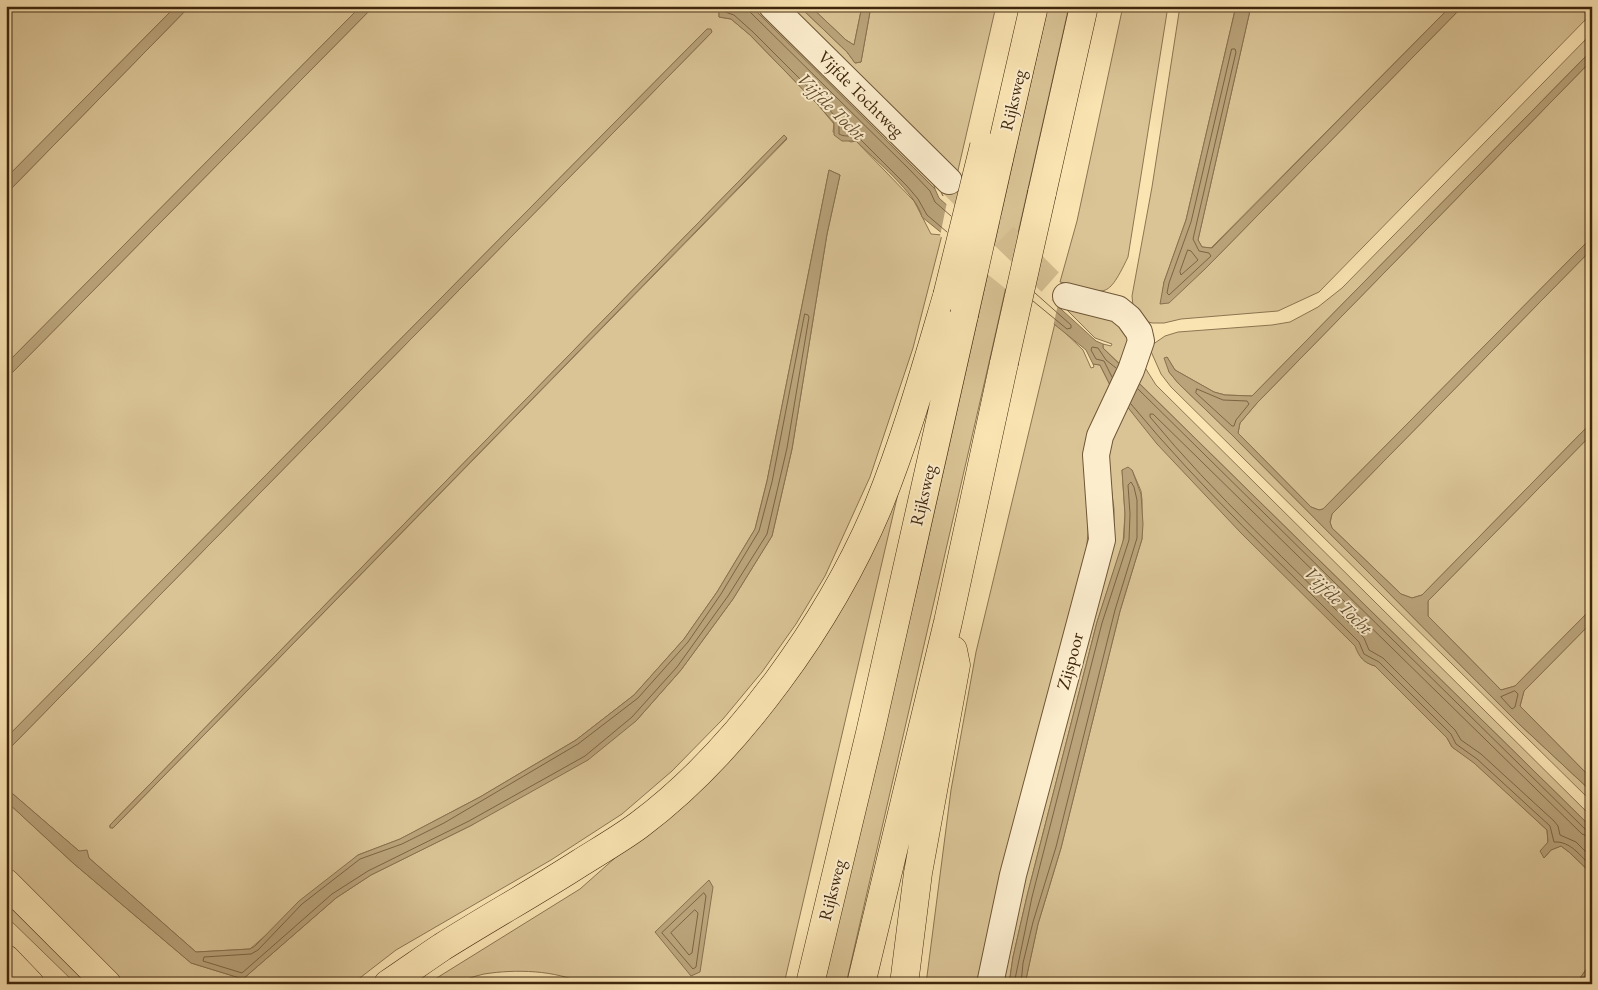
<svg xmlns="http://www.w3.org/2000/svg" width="1598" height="990" font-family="'EB Garamond',serif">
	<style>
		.green { fill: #dac496; stroke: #8c7551; fill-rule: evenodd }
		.water { fill: #baa37a; stroke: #89714e }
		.pier { fill: #fae4b2 }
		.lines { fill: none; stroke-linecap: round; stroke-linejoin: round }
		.shore { stroke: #7c6443; stroke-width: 1 }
		.minor-tunnel { stroke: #d5be91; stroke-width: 26; stroke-dasharray: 26 13; stroke-linecap: butt }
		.minor-casing { stroke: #6e5636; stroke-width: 28 }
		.major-casing { stroke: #3f260c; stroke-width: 29 }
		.highway-casing { stroke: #3f260c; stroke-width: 29 }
		.minor { stroke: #fcedcd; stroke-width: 26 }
		.major { stroke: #fae4b2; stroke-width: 28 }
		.highway { stroke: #fae4b2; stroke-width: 28 }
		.highway-bridge-casing { stroke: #3f260c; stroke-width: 29; stroke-linecap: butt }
		.highway-bridge { stroke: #fae4b2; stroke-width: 28 }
		.labels { text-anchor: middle; stroke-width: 4; stroke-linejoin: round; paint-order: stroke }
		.street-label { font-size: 18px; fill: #3f260c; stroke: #fcedcd }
		.water-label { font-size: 19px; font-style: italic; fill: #644c2d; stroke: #fcedcd }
	</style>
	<rect width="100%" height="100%" fill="#fae4b2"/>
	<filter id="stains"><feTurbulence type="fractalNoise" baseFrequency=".004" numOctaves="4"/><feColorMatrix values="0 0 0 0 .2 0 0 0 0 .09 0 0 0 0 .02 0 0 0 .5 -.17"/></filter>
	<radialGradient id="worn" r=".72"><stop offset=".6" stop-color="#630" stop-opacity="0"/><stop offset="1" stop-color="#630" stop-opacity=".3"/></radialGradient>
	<path class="green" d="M 15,6 L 176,6 L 6,178 L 6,15 Z
		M 190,6 L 361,6 L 6,364 L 6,194 Z
		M 374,6 L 717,6 L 719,10 L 719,17 L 731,19 L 750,35 L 819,106 L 834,124 L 833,132 L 851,142 L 856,141 L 914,201 L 931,234 L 942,235 L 913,348 L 870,477 L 825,576 L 796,624 L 762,672 L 723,719 L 672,771 L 622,814 L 551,860 L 396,950 L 352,984 L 126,984 L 6,867 L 6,801 L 73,863 L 191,963 L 243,979 L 336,898 L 371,875 L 472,825 L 636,721 L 681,670 L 733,599 L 772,536 L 792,449 L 827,234 L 840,175 L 829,170 L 767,481 L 755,529 L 717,592 L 684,639 L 634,695 L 576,740 L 480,797 L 400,839 L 358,855 L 250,949 L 196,952 L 89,858 L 87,855 L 79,851 L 6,788 L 6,752 L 712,32 L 707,29 L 6,738 L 6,379 ZM 784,135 L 787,139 L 113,828 L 110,827 L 110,825 Z
		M 751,6 L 768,6 L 934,174 L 943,196 L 935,180 L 933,181 L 935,189 Z
		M 780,6 L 799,6 L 847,52 L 855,63 L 861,62 L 871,6 L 996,6 L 956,179 Z
		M 810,6 L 862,6 L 854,45 L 846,40 Z
		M 1048,6 L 1069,6 L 988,367 L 846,984 L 823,984 L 921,571 Z
		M 1123,6 L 1168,6 L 1128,257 C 1105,305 1105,291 1060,282 L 1077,221 Z
		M 1180,6 L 1236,6 L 1186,220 L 1164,282 L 1161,304 L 1205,269 L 1463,6 L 1592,6 L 1592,13 L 1319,292 L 1278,311 L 1181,319 L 1164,323 L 1152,323 L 1142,320 L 1133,306 L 1132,296 L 1152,187 Z
		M 1251,6 L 1451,6 L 1211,248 L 1202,247 L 1198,240 Z
		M 1592,33 L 1592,50 L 1252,396 L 1225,395 L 1214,392 L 1175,370 L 1167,357 L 1169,372 L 1178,383 L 1231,434 L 1517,722 L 1592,792 L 1592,802 L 1171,387 L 1161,374 L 1149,347 L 1165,336 L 1178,332 L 1272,325 L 1290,322 L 1318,307 L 1342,288 Z
		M 1592,60 L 1592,237 L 1323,509 L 1319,510 L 1311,507 L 1238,433 L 1240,423 L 1257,403 Z
		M 1592,249 L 1592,422 L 1422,595 L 1412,598 L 1401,594 L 1332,528 L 1330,523 L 1332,514 Z
		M 1063,306 L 1112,316 L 1129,340 L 1122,366 L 1103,348 L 1103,344 L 1111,346 L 1112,344 L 1095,338 Z
		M 1055,323 L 1083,350 L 1091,368 L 1094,367 L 1093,364 L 1100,365 L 1110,385 L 1087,499 L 1088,533 L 1086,554 L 981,984 L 926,984 L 951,790 L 976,652 Z
		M 1144,366 L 1156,385 L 1592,817 L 1592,828 L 1137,381 Z
		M 1126,405 C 1196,491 1277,567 1356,646 C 1359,657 1364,663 1375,666 L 1447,738 L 1452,747 L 1474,762 L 1547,830 L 1548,842 L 1545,857 L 1551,850 L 1561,846 L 1569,852 L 1592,874 L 1592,961 L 1576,984 L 1025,984 L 1038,924 L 1061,848 L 1120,611 L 1142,539 L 1142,500 L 1141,491 L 1132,470 L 1122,470 L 1125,514 L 1123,543 L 1097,622 L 1027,896 L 1013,957 L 1009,984 L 998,984 L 1114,537 L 1114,509 L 1106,448 Z
		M 1592,434 L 1592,608 L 1515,686 L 1501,690 L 1428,616 L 1428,601 Z
		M 900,485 L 784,984 L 584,984 C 555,970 516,969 484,974 C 473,976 462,982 451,984 C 443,985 435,984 427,984 L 580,889 L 659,819 L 720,763 Z
		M 1592,622 L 1592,779 L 1520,706 L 1524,691 Z
		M 6,902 L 90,984 L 76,984 L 6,916 Z"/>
	<path class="water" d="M 176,6 L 190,6 L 6,194 L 6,178 Z
		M 361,6 L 374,6 L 6,379 L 6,364 Z
		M 717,6 L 751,6 L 913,167 L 935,189 L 939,198 L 1096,341 L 1103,344 L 1103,348 L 1592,828 L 1592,874 L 1569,852 L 1561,846 L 1551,850 L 1544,858 L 1540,851 L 1548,842 L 1547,830 L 1474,763 L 1452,747 L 1447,738 L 1375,666 C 1364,663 1359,657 1355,646 L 1241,533 L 1157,444 L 1110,385 L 1100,365 L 1093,364 L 1086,350 L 922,217 C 917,194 873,158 856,141 L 842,141 L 834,135 L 834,123 L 819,106 L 750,35 L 731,19 L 719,17 L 719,10 Z
		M 799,6 L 810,6 L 846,40 L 854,45 L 862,6 L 871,6 L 861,62 L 855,63 L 847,52 Z
		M 1236,6 L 1251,6 L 1198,240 L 1202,247 L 1212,248 L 1451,6 L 1463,6 L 1205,269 L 1169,303 L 1160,304 L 1164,282 L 1186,220 Z
		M 707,29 L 711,29 L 712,32 L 6,752 L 6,738 Z
		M 1592,50 L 1592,60 L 1257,403 L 1240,423 L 1238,433 L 1311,507 L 1319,510 L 1323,509 L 1592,237 L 1592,249 L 1332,514 L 1330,522 L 1332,528 L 1401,594 L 1412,598 L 1422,595 L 1592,422 L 1592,434 L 1428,601 L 1428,616 L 1501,690 L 1515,686 L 1592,608 L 1592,622 L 1524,691 L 1520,706 L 1592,779 L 1592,792 L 1517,722 L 1231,434 L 1178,383 L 1169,372 L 1164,358 L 1167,357 L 1175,370 L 1214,392 L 1225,395 L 1252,396 Z
		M 784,135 L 787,138 L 113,828 L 110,828 L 110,825 Z
		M 829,170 L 840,175 L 827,234 L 792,449 L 772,536 L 733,599 L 681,670 L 636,721 L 588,760 L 472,825 L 371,875 L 336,898 L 243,979 L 191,963 L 73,863 L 6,801 L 6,788 L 79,851 L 87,850 L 89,858 L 196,952 L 250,949 L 255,946 L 299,901 L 358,855 L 400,839 L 480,797 L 576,740 L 634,695 L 684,639 L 717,592 L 755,529 L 767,481 Z
		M 1128,467 L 1132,470 L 1141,494 L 1143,524 L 1142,539 L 1120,611 L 1061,848 L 1038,924 L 1025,984 L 1009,984 L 1013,957 L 1027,896 L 1097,622 L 1124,538 L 1125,514 L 1122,470 Z
		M 709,880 L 713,887 L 700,972 L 691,976 L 655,932 Z
		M 1592,961 L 1592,984 L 1576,984 Z"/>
	<path class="pier" d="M 947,202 L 1058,304 L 1053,327 L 940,236 Z"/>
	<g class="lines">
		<path class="shore" d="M 723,6 L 725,12 L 734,15 L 753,32 L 823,102 L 839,121 L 839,134 C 846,138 853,134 859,138 L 907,186 L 918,199 L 927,215 L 947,232
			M 748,6 L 750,12 L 910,170 L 930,191 L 935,202 L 951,216
			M 1232,49 L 1235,49 L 1236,52 L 1193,239 L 1199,251 L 1209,253 L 1211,256 L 1169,295 L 1167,293 L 1169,283 L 1191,222 Z
			M 1188,250 L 1191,251 L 1198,260 L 1181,275 L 1180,272 Z
			M 1033,301 L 1067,329 L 1071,328 L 1071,325 L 1035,293
			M 805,314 L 808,315 L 809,317 L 787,448 L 767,534 L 728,596 L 677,667 L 632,717 L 585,756 L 469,821 L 368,871 L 332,894 L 242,973 L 203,961 L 204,957 L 251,954 L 258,950 L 302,904 L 360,859 L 402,844 L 444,823 L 578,744 L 638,698 L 688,642 L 721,594 L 759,531 L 772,482 Z
			M 1112,377 L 1104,361 L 1096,359 L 1091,350 L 1092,347 L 1098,348 L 1106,360 L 1116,368
			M 1138,389 L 1586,830 L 1592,832
			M 1197,389 L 1223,400 L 1247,401 L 1249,404 L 1236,420 L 1234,426 L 1232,426 L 1196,393 Z
			M 1131,404 C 1201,489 1282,564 1359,642 L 1364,654 L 1379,662 L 1451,734 L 1456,744 L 1477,759 L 1550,826 L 1554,842 C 1571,841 1580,856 1592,867
			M 1515,691 L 1518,694 L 1515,707 L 1512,709 L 1501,697 Z
			M 1592,838 L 1582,834 L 1153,414 L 1150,414 L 1150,417 C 1215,496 1292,565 1364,638 L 1369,650 L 1383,658 L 1455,730 L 1461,740 L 1481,754 L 1554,821 L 1558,826 L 1560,835 L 1576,842 L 1592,858
			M 704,893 L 706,896 L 696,967 L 693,969 L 662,933 Z
			M 695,910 L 698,913 L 692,953 L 689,955 L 671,933 Z
			M 1014,984 L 1032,897 L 1102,623 L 1129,540 L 1130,514 L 1128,485 L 1131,482 L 1134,487 L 1137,500 L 1137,538 L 1115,610 L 1056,847 L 1033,922 L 1023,963 L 1021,984"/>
		<path class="minor-tunnel" d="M 949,181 L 1048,280 L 1066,296"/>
		<g class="minor-casing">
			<path id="minor" d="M 772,6 L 949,181
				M 990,984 L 1013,875 L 1102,540 L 1096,455 L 1100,436 L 1131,370 L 1141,341 L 1139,332 L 1129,318 L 1118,309 L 1066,296"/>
		</g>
		<g class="major-casing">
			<path id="major" d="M 6,883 L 107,984
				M 6,959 L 30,984"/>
		</g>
		<g class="highway-casing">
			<path id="highway" d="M 999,159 L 1034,6
				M 1042,193 L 1084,6
				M 388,984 C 406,972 424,959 442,947 C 488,918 535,892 580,863 C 599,851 620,839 639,825 C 738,751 830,621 878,507 C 906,438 926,367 947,296
				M 810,984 L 870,733 L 964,315
				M 861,984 L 948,622 L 1004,363
				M 904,984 L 918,873 L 956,665 L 953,650"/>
		</g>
		<use href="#minor" class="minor"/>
		<use href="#major" class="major"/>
		<use href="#highway" class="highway"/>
		<g class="highway-bridge-casing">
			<path id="highway-bridge" d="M 947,296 L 984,146
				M 964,315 L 999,159
				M 1004,363 L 1042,193"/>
		</g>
		<use href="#highway-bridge" class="highway-bridge"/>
	</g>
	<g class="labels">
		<g class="street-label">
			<text transform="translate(861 94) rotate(45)" y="6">Vijfde Tochtweg</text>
			<text transform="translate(1013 100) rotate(-77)" y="6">Rijksweg</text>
			<text transform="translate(923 495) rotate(-77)" y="6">Rijksweg</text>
			<text transform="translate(1070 661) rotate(-75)" y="6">Zijspoor</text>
			<text transform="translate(832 890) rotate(-76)" y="6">Rijksweg</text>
		</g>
		<g class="water-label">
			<text transform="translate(832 106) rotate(45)" y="7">Vijfde Tocht</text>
			<text transform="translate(1339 600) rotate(45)" y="7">Vijfde Tocht</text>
		</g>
	</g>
	<rect width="1598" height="990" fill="none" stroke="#fae4b2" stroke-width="25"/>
	<rect x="8" y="8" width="1583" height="975" fill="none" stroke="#3f260c" stroke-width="2.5"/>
	<rect x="12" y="12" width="1573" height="965" fill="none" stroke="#3f260c"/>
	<rect width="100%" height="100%" filter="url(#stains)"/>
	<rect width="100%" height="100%" fill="url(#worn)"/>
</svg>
